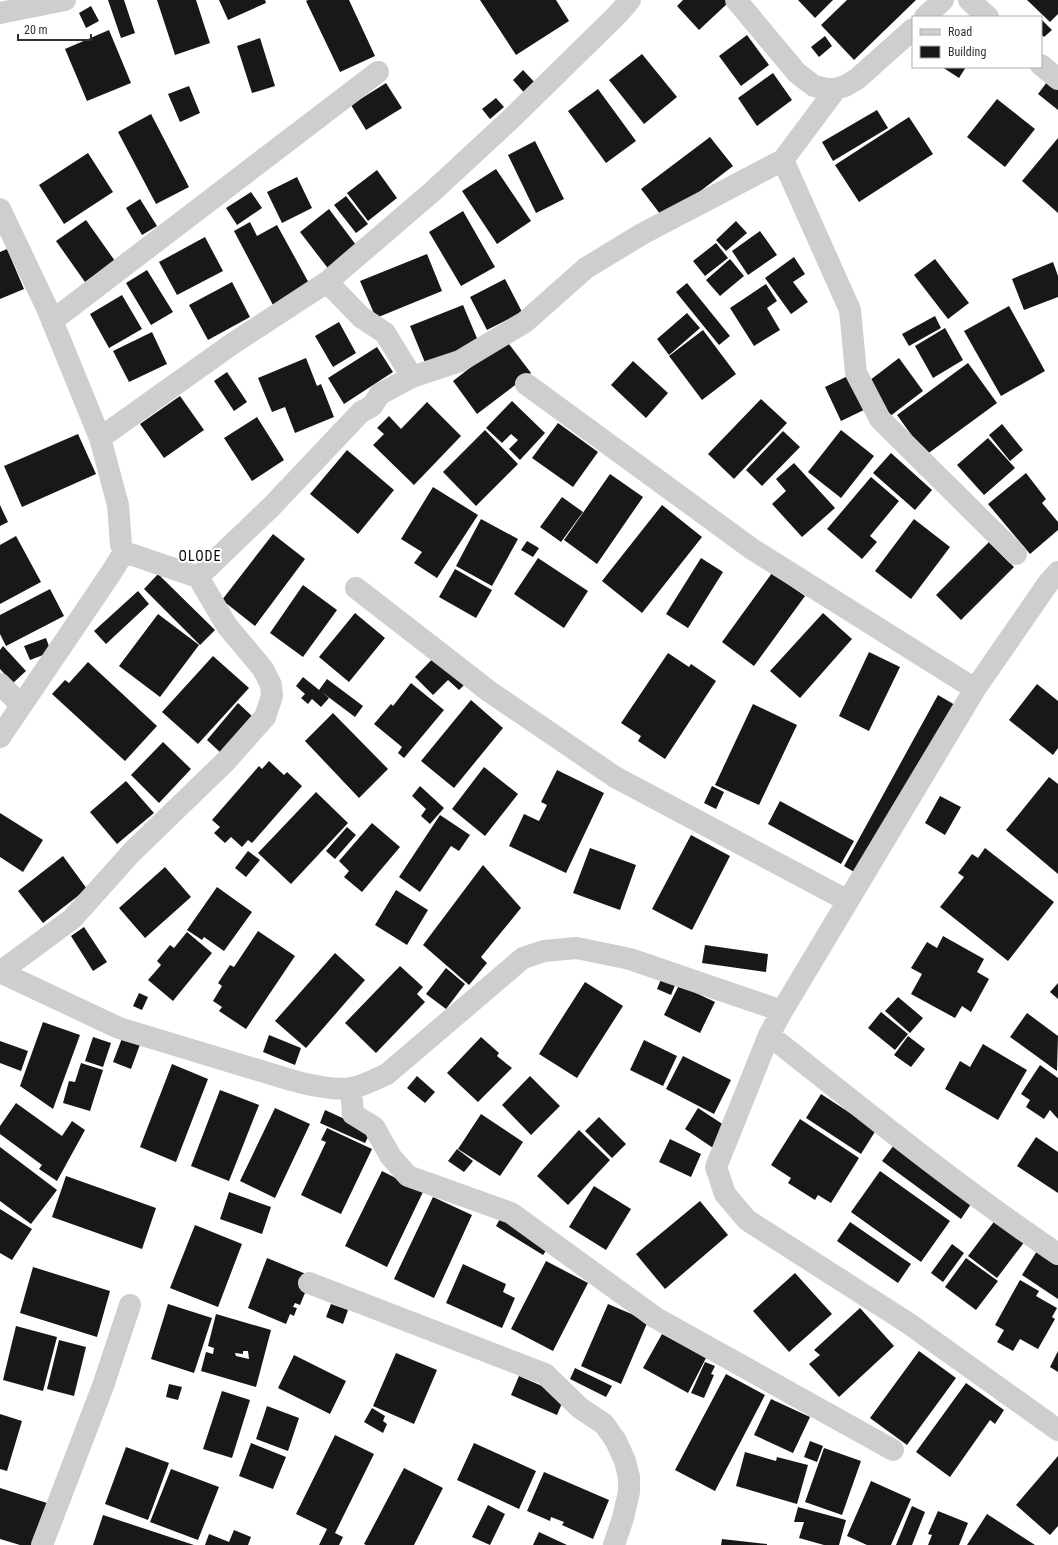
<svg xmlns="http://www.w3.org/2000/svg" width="1058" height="1545" font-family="'Roboto Condensed',sans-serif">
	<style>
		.building { fill: #181818; fill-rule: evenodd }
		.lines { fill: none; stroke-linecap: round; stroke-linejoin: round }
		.minor { stroke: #cecece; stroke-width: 22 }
		.labels { text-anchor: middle; stroke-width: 4; stroke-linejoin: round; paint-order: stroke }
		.quarter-label { font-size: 14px; letter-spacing: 1px; fill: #000; stroke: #fff }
	</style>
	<rect width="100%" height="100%" fill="#fff"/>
	<path class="building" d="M 108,0 L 124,0 L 135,33 L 121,38 Z
		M 157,0 L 196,0 L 210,43 L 175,55 Z
		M 219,0 L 265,0 L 266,3 L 228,20 Z
		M 308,0 L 349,0 L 375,56 L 340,72 L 306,1 Z
		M 480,0 L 556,0 L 569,21 L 516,55 Z
		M 683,0 L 727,0 L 729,2 L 699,30 L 677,6 Z
		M 798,0 L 833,0 L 815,18 Z
		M 847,0 L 916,0 L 854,60 L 821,25 Z
		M 1027,0 L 1058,0 L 1058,14 L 1050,22 Z
		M 91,6 L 99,21 L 86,28 L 79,13 Z
		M 1041,19 L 1052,30 L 1044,37 L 1041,34 Z
		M 109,30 L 131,83 L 87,101 L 65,49 Z
		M 747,35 L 769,65 L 741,86 L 719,56 Z
		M 825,36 L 832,46 L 819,57 L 811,47 Z
		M 260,38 L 275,86 L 252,93 L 237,46 Z
		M 642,54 L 677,97 L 644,124 L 609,80 Z
		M 942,67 L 966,67 L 959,78 Z
		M 523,70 L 538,86 L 527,96 L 513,80 Z
		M 773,73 L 792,100 L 757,126 L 738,98 Z
		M 1050,78 L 1058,84 L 1058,110 L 1038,94 Z
		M 386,83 L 402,108 L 366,130 L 351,105 Z
		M 189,86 L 200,113 L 180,122 L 168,94 Z
		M 598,89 L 636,141 L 606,163 L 568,111 Z
		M 496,98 L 504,107 L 490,119 L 482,109 Z
		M 997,99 L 1035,129 L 1005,167 L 967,137 Z
		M 877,110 L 888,128 L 833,161 L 822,142 Z
		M 151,114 L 189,187 L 156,204 L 118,132 Z
		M 909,117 L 933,154 L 859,202 L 835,165 Z
		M 710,137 L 733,166 L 664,219 L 641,189 Z
		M 1058,138 L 1058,213 L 1022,181 Z
		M 535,141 L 564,199 L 536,213 L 508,155 Z
		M 88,153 L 113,192 L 64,224 L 39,185 Z
		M 496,169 L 531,221 L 497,244 L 462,191 Z
		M 377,170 L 397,198 L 368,221 L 347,193 Z
		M 297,177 L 312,208 L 282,223 L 267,192 Z
		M 251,192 L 262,208 L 237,225 L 226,208 Z
		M 346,196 L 368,224 L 356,233 L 334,205 Z
		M 140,199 L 157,226 L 142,235 L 126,208 Z
		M 329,209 L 359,249 L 330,271 L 300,232 Z
		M 463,211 L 495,267 L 461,286 L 429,232 Z
		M 86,220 L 115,261 L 85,282 L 56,241 Z
		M 736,221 L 747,233 L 726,251 L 716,240 Z
		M 250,222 L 257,236 L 277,225 L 310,285 L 273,305 L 234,231 Z
		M 760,231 L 777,255 L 748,275 L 732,251 Z
		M 205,237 L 223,271 L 177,295 L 159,262 Z
		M 716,243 L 728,258 L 705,276 L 693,261 Z
		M 7,249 L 24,289 L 0,299 L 0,252 Z
		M 427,254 L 442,291 L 376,318 L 360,281 Z
		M 794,257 L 805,274 L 793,282 L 808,302 L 791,314 L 765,278 Z
		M 730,259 L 744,276 L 720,296 L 706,280 Z
		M 935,259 L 969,303 L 948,319 L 914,275 Z
		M 1053,262 L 1058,276 L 1058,297 L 1024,310 L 1012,279 Z
		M 147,270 L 173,312 L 151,325 L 126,283 Z
		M 505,279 L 522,312 L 487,330 L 470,297 Z
		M 232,282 L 250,317 L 208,340 L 189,305 Z
		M 687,283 L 730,336 L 719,345 L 676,292 Z
		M 766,284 L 777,301 L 767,308 L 780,330 L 754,346 L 730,308 Z
		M 122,295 L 142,329 L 109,348 L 90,314 Z
		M 463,305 L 479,343 L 426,365 L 410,326 Z
		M 1009,306 L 1045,371 L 1001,396 L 964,331 Z
		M 687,313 L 700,328 L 669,355 L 657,339 Z
		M 935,316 L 941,328 L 909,346 L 902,334 Z
		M 339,322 L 356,353 L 333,367 L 315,336 Z
		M 945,328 L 963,360 L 933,378 L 915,346 Z
		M 703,330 L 736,374 L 702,400 L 669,356 Z
		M 152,332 L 167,364 L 129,382 L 113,351 Z
		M 506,340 L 531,373 L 477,414 L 453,381 Z
		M 377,347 L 393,372 L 344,404 L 328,378 Z
		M 306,358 L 317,386 L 321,384 L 334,417 L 295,433 L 285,407 L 272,412 L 258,378 Z
		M 899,358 L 923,391 L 889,417 L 865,384 Z
		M 633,361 L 668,393 L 646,418 L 611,385 Z
		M 968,363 L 997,403 L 926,455 L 897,415 Z
		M 227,372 L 247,402 L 234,411 L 214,381 Z
		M 852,374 L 868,408 L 841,421 L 825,387 Z
		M 180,396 L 204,430 L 164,458 L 140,424 Z
		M 761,399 L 787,423 L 734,479 L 708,454 Z
		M 512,401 L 545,433 L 520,460 L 509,449 L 518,440 L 511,434 L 502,443 L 486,428 Z
		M 427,402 L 461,436 L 414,485 L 373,445 L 384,434 L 377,428 L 389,416 L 401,429 Z
		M 257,417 L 284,460 L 252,481 L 224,438 Z
		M 558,423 L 598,452 L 573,487 L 532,458 Z
		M 1002,424 L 1023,450 L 1010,461 L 989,435 Z
		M 485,430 L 518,464 L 476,506 L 443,472 Z
		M 841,430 L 874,456 L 841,498 L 808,472 Z
		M 783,431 L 800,447 L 762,486 L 746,470 Z
		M 78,434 L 96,474 L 22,507 L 4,466 Z
		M 988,438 L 1015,468 L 984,495 L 957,465 Z
		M 347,450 L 394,490 L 358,534 L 310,494 Z
		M 891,453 L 932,490 L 915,510 L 873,473 Z
		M 794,463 L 835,508 L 802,537 L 772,504 L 786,491 L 776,479 Z
		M 1026,473 L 1046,499 L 1042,503 L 1058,522 L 1058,530 L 1030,554 L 988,504 Z
		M 610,474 L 643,497 L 597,564 L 564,540 Z
		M 871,477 L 899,501 L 870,536 L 877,542 L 862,559 L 827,529 Z
		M 433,487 L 478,515 L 437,578 L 414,563 L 422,552 L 401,539 Z
		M 562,497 L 583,512 L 561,542 L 540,527 Z
		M 0,505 L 8,522 L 0,526 Z
		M 662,505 L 702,537 L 642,613 L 602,581 Z
		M 481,519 L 518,539 L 492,586 L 456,566 Z
		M 914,519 L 950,547 L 911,599 L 875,571 Z
		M 273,534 L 305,559 L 255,626 L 222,600 Z
		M 16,536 L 41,582 L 0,604 L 0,545 Z
		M 527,541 L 539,548 L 533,557 L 521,550 Z
		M 989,542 L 1014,567 L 961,620 L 936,595 Z
		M 538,558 L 588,591 L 564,628 L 514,594 Z
		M 701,558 L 723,572 L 688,628 L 666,614 Z
		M 455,569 L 492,590 L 476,618 L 439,597 Z
		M 772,573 L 805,596 L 754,666 L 722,642 Z
		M 158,574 L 215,630 L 200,645 L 144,589 Z
		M 303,585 L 337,610 L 303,657 L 270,633 Z
		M 50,589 L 64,616 L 6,646 L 0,634 L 0,615 Z
		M 138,591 L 149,604 L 106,644 L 94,631 Z
		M 355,613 L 385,638 L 349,682 L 319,657 Z
		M 823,613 L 852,639 L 800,698 L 770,671 Z
		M 158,614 L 199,645 L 160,697 L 119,666 Z
		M 46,638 L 51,652 L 30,660 L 24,646 Z
		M 3,646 L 26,671 L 13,683 L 0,669 L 0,650 Z
		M 442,649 L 471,678 L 459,690 L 448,680 L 433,695 L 415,677 Z
		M 869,652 L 900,667 L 869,731 L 839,716 Z
		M 668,653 L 689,667 L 691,664 L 716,681 L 665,759 L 638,741 L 641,736 L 621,723 Z
		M 213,656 L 249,688 L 198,744 L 162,712 Z
		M 88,662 L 157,726 L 125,761 L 52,694 L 65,680 L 69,683 Z
		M 303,677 L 329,698 L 321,707 L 312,699 L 308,704 L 301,698 L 305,694 L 296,686 Z
		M 327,679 L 363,706 L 355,717 L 319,690 Z
		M 411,683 L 444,710 L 404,758 L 398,753 L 402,747 L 374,724 L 391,704 L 393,706 Z
		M 1037,684 L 1058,701 L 1058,748 L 1053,755 L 1009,720 Z
		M 938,695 L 955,705 L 861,876 L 844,866 Z
		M 471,700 L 503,728 L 454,788 L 421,761 Z
		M 238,703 L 252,716 L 221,753 L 207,740 Z
		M 753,704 L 797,725 L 759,805 L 715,785 Z
		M 333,713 L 388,769 L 359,798 L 305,741 Z
		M 163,742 L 191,769 L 159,803 L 131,775 Z
		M 269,761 L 284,775 L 287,772 L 302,786 L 252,843 L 248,840 L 242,847 L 231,837 L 225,843 L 214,833 L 220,827 L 212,820 L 259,766 L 262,769 Z
		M 484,767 L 518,794 L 485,836 L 452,809 Z
		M 557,770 L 604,793 L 566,873 L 509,846 L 524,814 L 539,821 L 547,805 L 541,802 Z
		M 1049,777 L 1058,784 L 1058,874 L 1006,830 Z
		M 126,781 L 154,813 L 117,844 L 90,812 Z
		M 420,786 L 444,808 L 430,824 L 421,816 L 426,809 L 412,796 Z
		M 712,786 L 724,792 L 716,809 L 704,803 Z
		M 316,792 L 348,823 L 291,884 L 258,853 Z
		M 940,796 L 961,807 L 945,835 L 925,823 Z
		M 780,801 L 854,841 L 841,864 L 768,824 Z
		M 0,813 L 43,840 L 23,872 L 0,857 Z
		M 440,815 L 470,835 L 459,851 L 451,846 L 420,892 L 399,877 Z
		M 372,823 L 400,847 L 362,892 L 344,877 L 349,871 L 339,861 Z
		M 347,827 L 356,835 L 335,859 L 326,851 Z
		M 691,835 L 730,856 L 692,930 L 652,909 Z
		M 590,848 L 636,865 L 620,910 L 573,893 Z
		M 985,848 L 1054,902 L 1008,961 L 940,907 L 964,877 L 958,873 L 972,854 L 978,858 Z
		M 248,851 L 260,860 L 246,877 L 235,868 Z
		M 63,856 L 87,889 L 43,923 L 18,891 Z
		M 483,865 L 521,908 L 481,957 L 487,963 L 469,985 L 423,945 Z
		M 165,867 L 191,897 L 145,938 L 119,908 Z
		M 217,887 L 252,912 L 224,951 L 204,937 L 202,940 L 187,930 Z
		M 396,890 L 428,910 L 407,945 L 375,925 Z
		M 84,927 L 107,962 L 93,971 L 71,936 Z
		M 258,931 L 295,956 L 246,1029 L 219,1011 L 222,1007 L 213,1001 L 222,986 L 218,983 L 230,965 L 234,967 Z
		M 187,932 L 212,953 L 173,1001 L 148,980 L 161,965 L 157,961 L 170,945 L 174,948 Z
		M 943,936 L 984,959 L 977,972 L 989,979 L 971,1012 L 962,1006 L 955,1018 L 911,994 L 922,974 L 911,968 L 927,942 L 937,948 Z
		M 705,945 L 768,954 L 766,972 L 702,963 Z
		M 335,953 L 365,980 L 306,1048 L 275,1021 Z
		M 400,966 L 423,987 L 417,994 L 425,1002 L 376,1053 L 345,1023 Z
		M 446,968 L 465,984 L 446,1009 L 426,994 Z
		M 662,977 L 676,983 L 671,995 L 657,989 Z
		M 585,982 L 623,1006 L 577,1078 L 539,1054 Z
		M 1058,983 L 1058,999 L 1050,992 Z
		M 679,985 L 715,1002 L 700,1033 L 664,1015 Z
		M 139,993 L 148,997 L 142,1010 L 133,1006 Z
		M 898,997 L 923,1018 L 910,1033 L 885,1011 Z
		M 881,1012 L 908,1034 L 895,1050 L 868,1028 Z
		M 1027,1013 L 1058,1036 L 1057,1071 L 1010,1037 Z
		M 43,1022 L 80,1035 L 53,1109 L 20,1086 Z
		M 124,1033 L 142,1039 L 131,1069 L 113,1062 Z
		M 269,1035 L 301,1048 L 295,1065 L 263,1052 Z
		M 908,1036 L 925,1049 L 911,1067 L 894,1055 Z
		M 93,1037 L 111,1043 L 103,1067 L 85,1061 Z
		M 481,1037 L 499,1053 L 497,1056 L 512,1068 L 478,1102 L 447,1073 Z
		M 644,1040 L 677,1056 L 663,1086 L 630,1070 Z
		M 0,1041 L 28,1051 L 21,1071 L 0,1063 Z
		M 983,1044 L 1027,1070 L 998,1120 L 945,1089 L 960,1061 L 970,1067 Z
		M 683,1056 L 731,1080 L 714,1114 L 666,1089 Z
		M 81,1063 L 103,1070 L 90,1111 L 63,1103 L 69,1081 L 75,1082 Z
		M 172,1064 L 208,1079 L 176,1162 L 140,1147 Z
		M 1040,1065 L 1058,1078 L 1058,1119 L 1050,1110 L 1044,1119 L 1026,1107 L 1030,1100 L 1021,1094 Z
		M 417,1076 L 435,1092 L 425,1103 L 407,1088 Z
		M 530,1076 L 560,1106 L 531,1135 L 502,1105 Z
		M 220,1090 L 259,1105 L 229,1181 L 191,1166 Z
		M 821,1094 L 876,1130 L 861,1154 L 806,1118 Z
		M 16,1103 L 62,1136 L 72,1121 L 85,1130 L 57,1181 L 39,1169 L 42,1165 L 0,1134 L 0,1126 Z
		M 275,1108 L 310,1124 L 275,1198 L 240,1181 Z
		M 698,1108 L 730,1129 L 716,1150 L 685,1129 Z
		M 325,1110 L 371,1131 L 365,1143 L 320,1123 Z
		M 481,1114 L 523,1142 L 500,1176 L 458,1149 Z
		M 599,1117 L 626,1144 L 612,1158 L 585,1131 Z
		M 800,1119 L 859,1158 L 831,1203 L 818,1195 L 815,1200 L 788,1183 L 791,1178 L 771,1165 Z
		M 327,1128 L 372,1149 L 341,1214 L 301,1195 L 326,1142 L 321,1140 Z
		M 579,1130 L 610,1160 L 568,1205 L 537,1176 Z
		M 1036,1137 L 1058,1152 L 1058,1193 L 1017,1166 Z
		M 670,1139 L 701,1154 L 691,1177 L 659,1162 Z
		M 897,1141 L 975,1198 L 961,1219 L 882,1161 Z
		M 0,1147 L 57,1190 L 31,1224 L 0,1201 Z
		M 457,1149 L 473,1161 L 464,1172 L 448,1161 Z
		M 382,1171 L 423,1192 L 387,1267 L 345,1246 Z
		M 880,1171 L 950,1221 L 921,1262 L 851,1212 Z
		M 66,1176 L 156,1208 L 142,1249 L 52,1217 Z
		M 594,1186 L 631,1209 L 606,1250 L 569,1227 Z
		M 229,1192 L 271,1207 L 262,1234 L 220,1219 Z
		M 433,1197 L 472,1215 L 434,1298 L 394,1279 Z
		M 700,1201 L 728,1235 L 665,1289 L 636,1254 Z
		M 0,1209 L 32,1229 L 12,1260 L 0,1253 Z
		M 502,1215 L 550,1245 L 543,1255 L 496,1226 Z
		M 996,1219 L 1025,1241 L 997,1278 L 968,1256 Z
		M 850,1222 L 911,1264 L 898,1283 L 837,1241 Z
		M 195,1225 L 242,1244 L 218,1307 L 170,1288 Z
		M 952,1244 L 964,1253 L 943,1282 L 931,1273 Z
		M 1037,1251 L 1058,1265 L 1058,1299 L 1022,1275 Z
		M 267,1258 L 306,1274 L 307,1288 L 300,1305 L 295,1303 L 293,1307 L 297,1308 L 294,1316 L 290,1314 L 286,1324 L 248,1308 Z
		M 966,1258 L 998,1281 L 976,1310 L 945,1287 Z
		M 546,1261 L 588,1283 L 553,1351 L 511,1329 Z
		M 463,1264 L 506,1284 L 503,1292 L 515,1298 L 502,1328 L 446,1303 Z
		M 33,1267 L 110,1291 L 97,1337 L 20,1313 Z
		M 795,1273 L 832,1314 L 789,1352 L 753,1311 Z
		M 1020,1280 L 1039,1291 L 1036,1296 L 1057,1308 L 1052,1317 L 1055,1319 L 1038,1349 L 1020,1339 L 1013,1351 L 997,1342 L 1004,1330 L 995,1325 Z
		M 168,1304 L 212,1318 L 194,1373 L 151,1359 Z
		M 331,1304 L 348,1310 L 343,1324 L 326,1317 Z
		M 608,1304 L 648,1321 L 621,1384 L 581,1366 Z
		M 860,1308 L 894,1346 L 839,1397 L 809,1364 L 820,1355 L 814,1350 Z
		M 216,1314 L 271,1330 L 256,1387 L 201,1371 L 206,1352 L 213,1354 L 214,1348 L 208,1346 ZM 243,1351 L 248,1351 L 249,1359 L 236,1356 L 235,1353 L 243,1354 Z
		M 16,1326 L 57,1337 L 43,1391 L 3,1380 Z
		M 662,1334 L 706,1358 L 688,1393 L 643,1368 Z
		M 59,1340 L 86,1347 L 74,1396 L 47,1389 Z
		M 919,1351 L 956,1378 L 907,1445 L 870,1418 Z
		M 1058,1351 L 1058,1372 L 1050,1367 Z
		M 396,1353 L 437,1370 L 414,1424 L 373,1406 Z
		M 294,1355 L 346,1381 L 330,1414 L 278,1388 Z
		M 705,1362 L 715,1366 L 711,1374 L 714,1375 L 704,1398 L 691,1393 Z
		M 575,1368 L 612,1386 L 606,1397 L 570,1379 Z
		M 726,1374 L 765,1395 L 715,1491 L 675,1470 Z
		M 519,1376 L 565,1396 L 557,1415 L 511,1395 Z
		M 966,1383 L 1004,1410 L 995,1424 L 990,1420 L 950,1477 L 916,1452 Z
		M 169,1384 L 182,1387 L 178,1400 L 166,1397 Z
		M 222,1391 L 250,1400 L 232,1458 L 203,1449 Z
		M 771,1399 L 810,1417 L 793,1453 L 754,1435 Z
		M 267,1406 L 299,1418 L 288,1451 L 256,1439 Z
		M 372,1408 L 385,1416 L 383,1421 L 387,1424 L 383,1433 L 364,1422 Z
		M 0,1414 L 22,1421 L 7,1471 L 0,1469 Z
		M 335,1435 L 374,1454 L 335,1533 L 343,1537 L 339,1545 L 319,1545 L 327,1529 L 296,1514 Z
		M 810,1441 L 823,1446 L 817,1462 L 804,1457 Z
		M 251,1443 L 286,1457 L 273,1489 L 239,1476 Z
		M 474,1443 L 536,1471 L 519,1509 L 457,1480 Z
		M 126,1447 L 169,1463 L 148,1520 L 105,1504 Z
		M 824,1448 L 861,1461 L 842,1515 L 805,1502 Z
		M 745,1452 L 776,1461 L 777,1457 L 808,1465 L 797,1504 L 736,1486 Z
		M 1058,1456 L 1058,1526 L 1050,1535 L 1016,1505 Z
		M 404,1468 L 443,1488 L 414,1545 L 366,1545 L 364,1544 Z
		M 171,1469 L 219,1487 L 198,1540 L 150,1522 Z
		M 544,1472 L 609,1500 L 593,1539 L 562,1525 L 564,1522 L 551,1517 L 550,1521 L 527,1511 Z
		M 871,1481 L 911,1499 L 891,1545 L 867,1545 L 847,1536 Z
		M 0,1488 L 47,1503 L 34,1545 L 20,1545 L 0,1539 Z
		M 488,1505 L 505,1514 L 490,1545 L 472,1537 Z
		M 912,1506 L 925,1512 L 912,1545 L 896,1545 Z
		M 798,1507 L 846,1520 L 839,1545 L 824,1545 L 799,1538 L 804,1522 L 794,1522 Z
		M 938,1511 L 968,1523 L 959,1545 L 928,1545 L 932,1535 L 928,1534 Z
		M 987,1514 L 1035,1545 L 967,1545 Z
		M 103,1515 L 194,1545 L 93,1545 Z
		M 234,1530 L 251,1537 L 248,1545 L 205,1545 L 209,1534 L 229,1542 Z
		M 539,1532 L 567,1545 L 533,1545 Z
		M 722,1539 L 767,1544 L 767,1545 L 721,1545 Z"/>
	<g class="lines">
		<path class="minor" d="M 736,0 L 797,73 L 814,86 L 827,89 L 836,89 L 845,86 L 857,79 L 913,29
			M 969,0 L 988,17
			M 0,13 L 65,0
			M 925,17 L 943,0
			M 1041,65 L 1058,79
			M 783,160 L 850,310 L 856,373 L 880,419 L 1016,554
			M 0,209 L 47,308 L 100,438 L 118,505 L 121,545 L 124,552 L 111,573 L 0,737
			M 52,321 L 378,72
			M 412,377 L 460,361 L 525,322 L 586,268 L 642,234 L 783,160 L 836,89
			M 526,384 L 752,549 L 975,689
			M 100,438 L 232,344 L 327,282 L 432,192 L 513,117 L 617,15 L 630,0
			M 1058,572 L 1049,582 L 975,689 L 782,1011 L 769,1035 L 716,1167 L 725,1194 L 747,1220 L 908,1323 L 1058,1430
			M 198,577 L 271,507 L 361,412 L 372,406 L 380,394 L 412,377 L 385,333 L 361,317 L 327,282
			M 356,588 L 490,692 L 615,777 L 848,901
			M 0,684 L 21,705
			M 0,972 L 119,1028 L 291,1080 C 309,1085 334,1091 352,1088 C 365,1085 376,1079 387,1074 L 523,958 L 544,951 L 577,948 L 630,959 L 782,1011
			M 0,972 L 72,919 L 132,852 L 226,761 L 265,717 L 272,696 L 271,685 L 263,669 L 227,626 L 198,577 L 124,552
			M 769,1035 C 864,1110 958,1187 1058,1254
			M 351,1088 L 353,1114 L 374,1127 L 391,1157 L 408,1176 L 511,1213 L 656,1318 L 893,1450
			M 309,1283 L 545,1374 L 580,1408 L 604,1424 L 616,1441 L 625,1461 L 629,1477 L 629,1492 L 623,1518 L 614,1545
			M 42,1545 L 103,1386 L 130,1305"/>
	</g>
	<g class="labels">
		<g class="quarter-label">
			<text x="200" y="561">OLODE</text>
		</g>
	</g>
	<rect x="912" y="16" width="130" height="52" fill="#ffffff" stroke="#adadad"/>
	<rect x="920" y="29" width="20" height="6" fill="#cecece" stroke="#adadad"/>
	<text x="948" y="36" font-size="12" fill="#313131">Road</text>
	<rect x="920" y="46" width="20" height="12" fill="#181818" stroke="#adadad"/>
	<text x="948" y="56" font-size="12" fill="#313131">Building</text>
	<path d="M18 34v6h73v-6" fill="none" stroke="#313131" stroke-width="2"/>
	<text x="24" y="34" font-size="12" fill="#313131" stroke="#ffffff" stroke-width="3" paint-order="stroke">20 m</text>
</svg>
